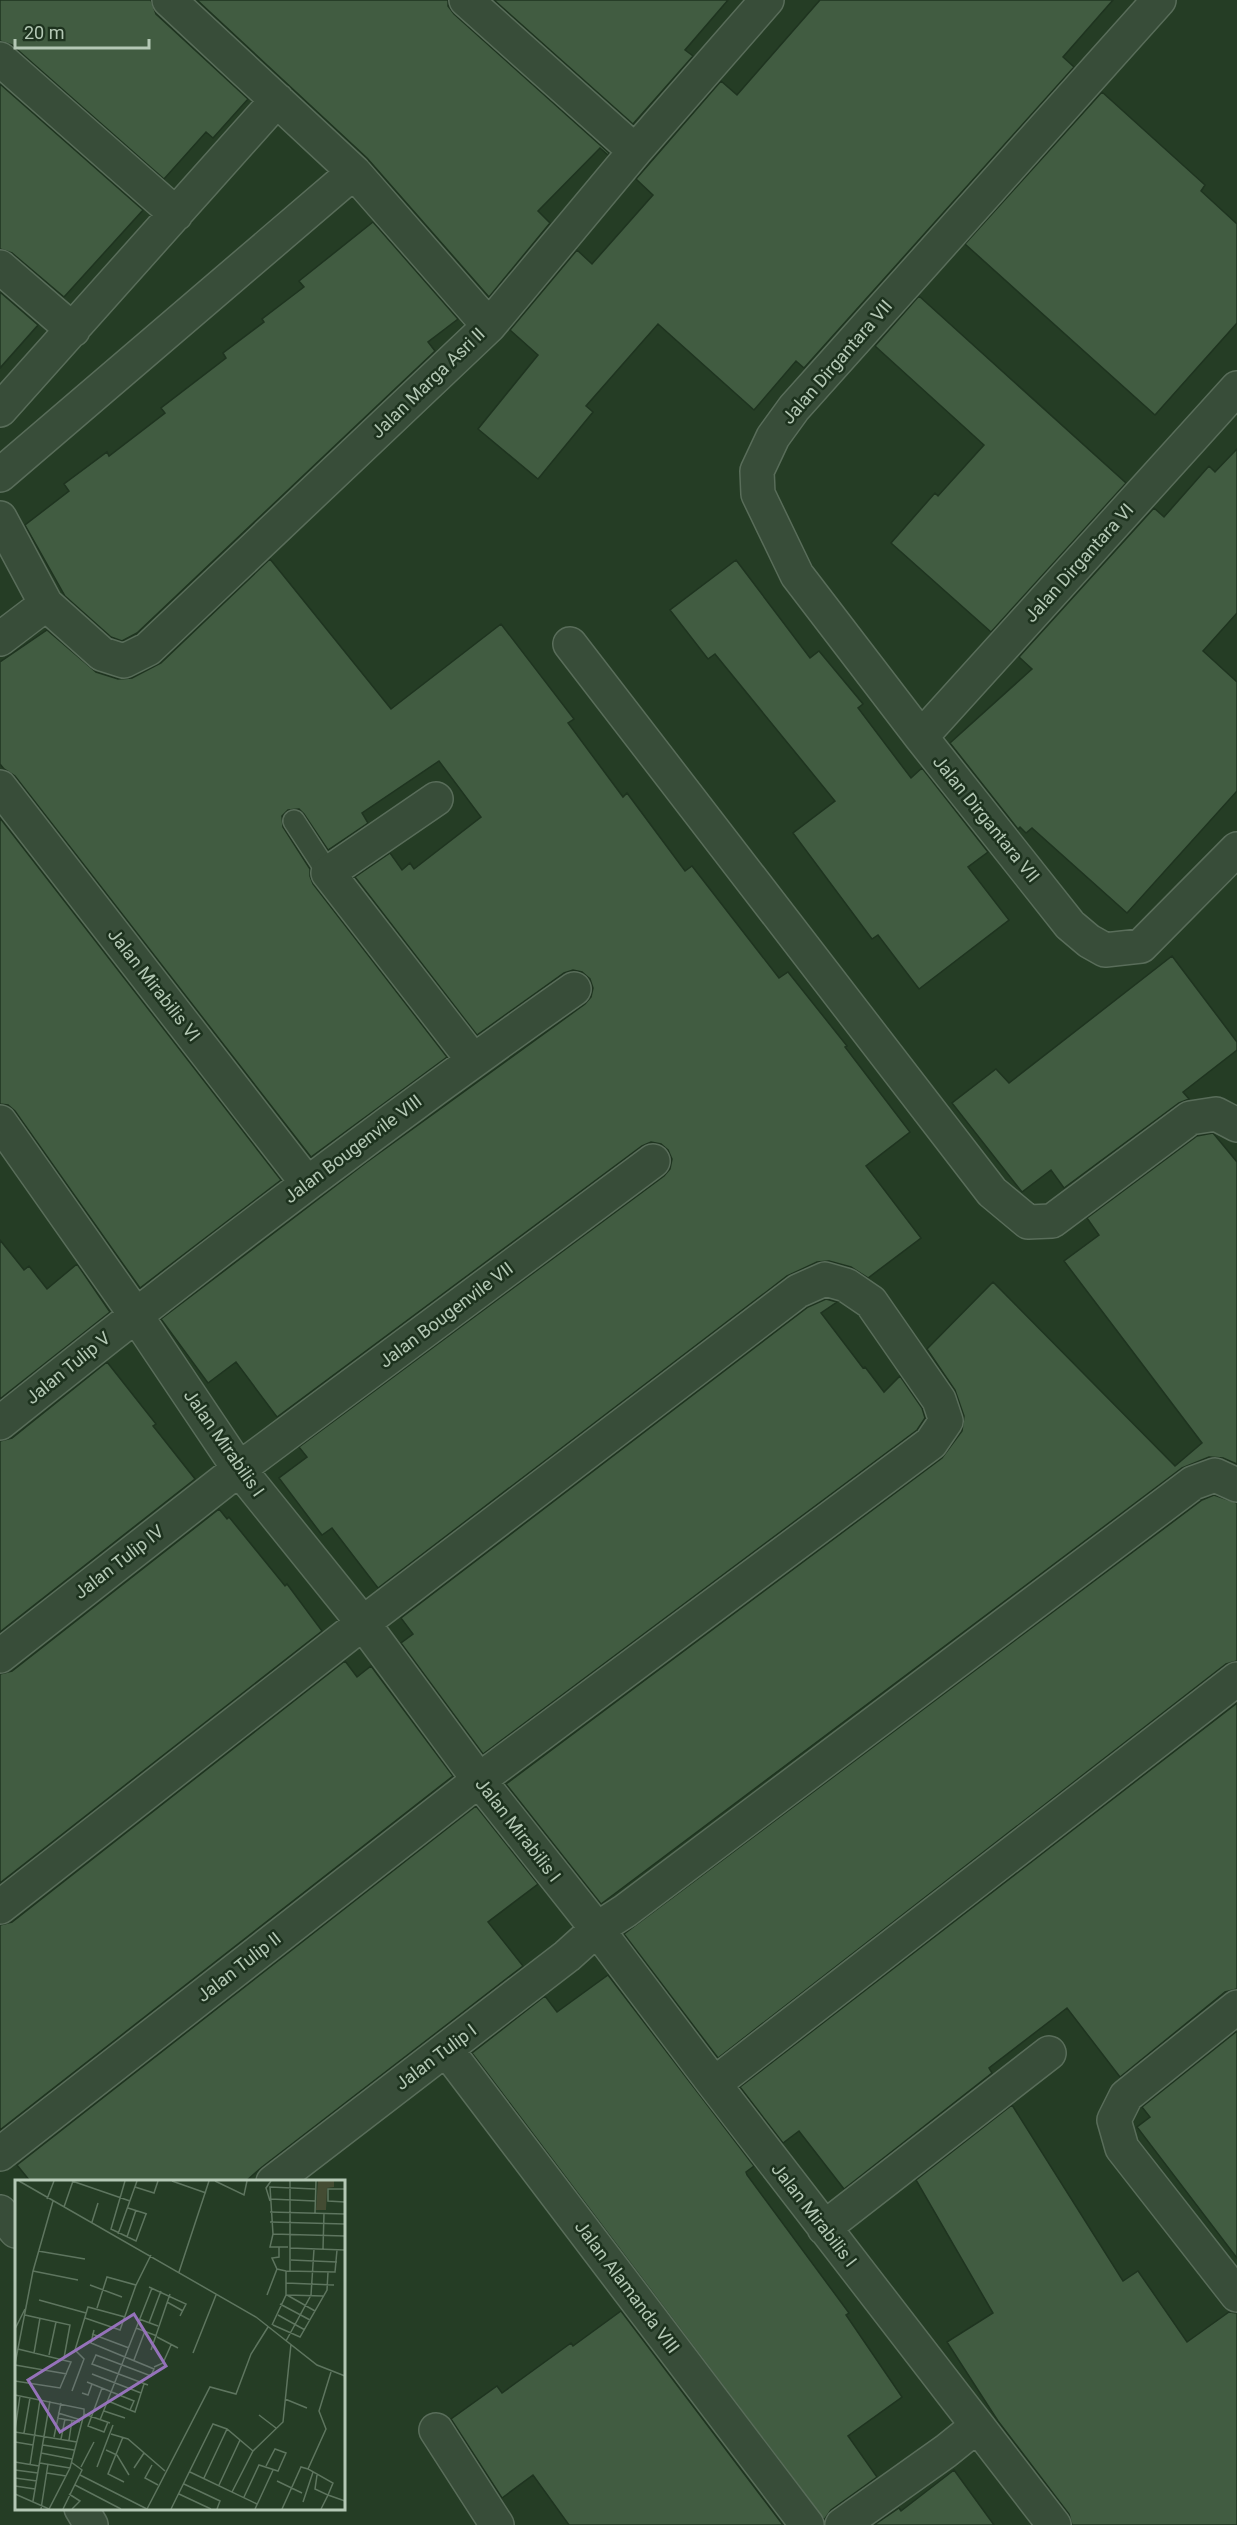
<svg xmlns="http://www.w3.org/2000/svg" width="1237" height="2525" font-family="Roboto,sans-serif">
	<style>
		.building { fill: #415c41; stroke: #1f3420; stroke-width: 1.5 }
		.lines { fill: none; stroke-linecap: round; stroke-linejoin: round }
		.service-casing { stroke: #596d5a; stroke-width: 24 }
		.minor-casing { stroke: #596d5a; stroke-width: 36 }
		.service { stroke: #384d39; stroke-width: 21 }
		.minor { stroke: #384d39; stroke-width: 33 }
		.labels { text-anchor: middle; stroke-width: 5; stroke-linejoin: round; paint-order: stroke }
		.street-label { font-size: 18px; fill: #b4c8b5; stroke: #1d321e }
		.inset-road { fill: none; stroke: #5e755f; stroke-width: 1.5 }
		.view { fill: #9572ba; fill-opacity: 0.15; stroke: #9572ba; stroke-width: 3 }
		.inset-edge { fill: none; stroke: #b4c8b5; stroke-width: 3 }
	</style>
	<rect width="100%" height="100%" fill="#253d25"/>
	<path class="building" d="M 0,0 L 151,0 L 156,14 L 248,99 L 213,138 L 206,132 L 164,179 L 12,45 L 0,41 Z
		M 197,0 L 448,0 L 448,6 L 454,14 L 609,153 L 608,155 L 600,148 L 538,211 L 550,223 L 489,297 L 367,158 Z
		M 494,0 L 728,0 L 685,50 L 693,56 L 633,124 Z
		M 820,0 L 1113,0 L 1063,57 L 1074,67 L 804,368 L 796,361 L 754,410 L 658,324 L 586,406 L 593,412 L 538,479 L 478,429 L 538,355 L 510,330 L 577,250 L 592,264 L 653,195 L 636,179 L 721,81 L 737,95 Z
		M 0,84 L 143,210 L 64,297 L 12,253 L 0,249 Z
		M 1102,92 L 1205,185 L 1201,191 L 1237,224 L 1237,323 L 1155,415 L 965,244 Z
		M 373,222 L 458,319 L 428,342 L 435,351 L 137,633 L 122,641 L 111,637 L 65,596 L 25,525 L 69,491 L 64,484 L 107,452 L 109,456 L 165,413 L 161,408 L 226,358 L 223,353 L 264,322 L 262,319 L 304,287 L 299,281 Z
		M 0,292 L 38,325 L 0,368 Z
		M 919,296 L 1126,483 L 991,632 L 891,543 L 935,493 L 938,496 L 984,445 L 875,346 Z
		M 1237,449 L 1237,613 L 1203,651 L 1237,682 L 1237,791 L 1127,913 L 1032,828 L 1026,833 L 1020,827 L 1018,829 L 950,743 L 1032,669 L 1019,657 L 1154,508 L 1164,517 L 1209,466 L 1215,472 Z
		M 270,559 L 391,709 L 501,624 L 574,719 L 568,723 L 623,797 L 627,793 L 685,871 L 692,866 L 779,978 L 788,972 L 847,1046 L 845,1047 L 910,1132 L 866,1166 L 921,1238 L 868,1278 L 851,1267 L 829,1261 L 817,1262 L 787,1276 L 378,1588 L 332,1528 L 322,1535 L 279,1478 L 307,1457 L 299,1447 L 664,1176 L 670,1169 L 672,1159 L 668,1150 L 661,1144 L 651,1142 L 642,1146 L 277,1417 L 236,1362 L 208,1383 L 161,1319 L 367,1162 L 585,1004 L 591,997 L 593,988 L 590,979 L 582,972 L 573,970 L 564,973 L 477,1035 L 355,877 L 390,853 L 402,870 L 410,863 L 414,869 L 481,817 L 439,761 L 362,813 L 368,823 L 328,850 L 304,814 L 299,809 L 288,810 L 282,816 L 283,827 L 310,869 L 310,876 L 313,884 L 447,1057 L 311,1157 L 15,776 L 4,769 L 0,764 L 0,662 L 47,630 L 96,672 L 118,679 L 132,678 L 161,663 Z
		M 736,560 L 810,658 L 819,651 L 863,704 L 858,708 L 911,778 L 922,768 L 988,852 L 968,867 L 1009,920 L 919,989 L 878,935 L 872,939 L 793,833 L 835,801 L 715,654 L 708,659 L 670,610 Z
		M 0,818 L 281,1180 L 140,1288 L 15,1111 L 8,1105 L 0,1104 Z
		M 1172,956 L 1237,1042 L 1237,1050 L 1183,1092 L 1189,1099 L 1179,1103 L 1064,1188 L 1051,1170 L 1022,1192 L 952,1103 L 996,1069 L 1009,1083 Z
		M 1213,1133 L 1237,1162 L 1237,1464 L 1223,1458 L 1209,1457 L 1182,1468 L 601,1904 L 506,1784 L 942,1458 L 962,1431 L 964,1416 L 955,1390 L 927,1349 L 993,1282 L 1175,1466 L 1202,1443 L 1064,1261 L 1099,1235 L 1087,1218 L 1197,1136 Z
		M 0,1240 L 24,1270 L 29,1266 L 47,1289 L 77,1264 L 110,1312 L 0,1399 Z
		M 826,1299 L 837,1302 L 821,1313 L 863,1368 L 865,1367 L 884,1392 L 900,1376 L 922,1408 L 925,1418 L 917,1430 L 483,1754 L 401,1643 L 413,1634 L 401,1618 L 808,1307 Z
		M 107,1362 L 156,1424 L 153,1426 L 195,1479 L 0,1632 L 0,1441 L 12,1438 Z
		M 1214,1495 L 1237,1503 L 1237,1661 L 1226,1664 L 718,2058 L 624,1934 L 1202,1500 Z
		M 219,1509 L 227,1519 L 229,1517 L 285,1586 L 287,1584 L 322,1631 L 0,1883 L 0,1674 L 12,1671 Z
		M 345,1661 L 357,1677 L 371,1666 L 453,1776 L 0,2130 L 0,1925 L 12,1922 Z
		M 1237,1703 L 1237,1989 L 1225,1992 L 1120,2077 L 1067,2008 L 989,2068 L 992,2073 L 844,2189 L 799,2131 L 783,2143 L 740,2087 Z
		M 476,1806 L 538,1884 L 488,1922 L 523,1966 L 262,2167 L 246,2181 L 30,2181 L 17,2165 Z
		M 608,1975 L 754,2166 L 746,2172 L 747,2175 L 849,2313 L 846,2315 L 902,2397 L 848,2436 L 877,2477 L 831,2510 L 824,2520 L 472,2053 L 545,1996 L 557,2012 Z
		M 1237,2031 L 1237,2258 L 1137,2127 L 1150,2117 L 1142,2107 Z
		M 1012,2105 L 1123,2281 L 1138,2271 L 1187,2342 L 1229,2312 L 1237,2313 L 1237,2525 L 1072,2525 L 1069,2514 L 998,2421 L 947,2342 L 993,2313 L 916,2180 Z
		M 621,2311 L 783,2525 L 569,2525 L 533,2475 L 502,2498 L 451,2419 L 497,2386 L 502,2393 L 571,2343 L 573,2346 Z
		M 954,2470 L 994,2525 L 874,2525 L 899,2508 L 901,2511 Z"/>
	<g class="lines">
		<g class="service-casing">
			<path id="service" d="M 294,821 L 328,873"/>
		</g>
		<g class="minor-casing">
			<path id="minor" d="M 169,0 L 354,172 L 489,326
				M 466,0 L 635,151
				M 1159,0 L 794,408 L 773,437 L 757,471 L 758,494 L 797,575 L 921,737 L 1070,925 L 1089,941 L 1105,950 L 1141,946 L 1237,849
				M 0,59 L 176,214
				M 0,267 L 73,330
				M 0,410 L 277,100
				M 0,475 L 354,172
				M 0,518 L 46,604 L 102,654 L 124,661 L 148,649 L 489,326 L 635,151 L 767,0
				M 0,639 L 46,604
				M 570,644 L 992,1192 L 1028,1222 L 1052,1221 L 1190,1118 L 1216,1114 L 1237,1125
				M 921,737 L 1237,388
				M 0,787 L 307,1183
				M 436,799 L 328,873 L 473,1060
				M 0,1122 L 135,1314 L 239,1469 L 363,1623 L 479,1780 L 597,1929 L 714,2084 L 1054,2525
				M 0,1423 C 187,1273 378,1127 574,989
				M 0,1656 L 239,1469 L 653,1161
				M 0,1907 L 363,1623 L 798,1291 L 825,1279 L 846,1285 L 871,1302 L 939,1400 L 946,1421 L 931,1443 L 479,1780 L 0,2154
				M 1237,2007 L 1126,2096 L 1114,2120 L 1122,2148 L 1237,2295
				M 446,2049 L 807,2525
				M 714,2084 L 1237,1679
				M 273,2182 L 567,1956 L 597,1929 L 625,1911 L 1193,1483 L 1215,1475 L 1237,1485
				M 0,2212 L 16,2231
				M 824,2228 L 1049,2053
				M 436,2430 L 497,2525
				M 81,2508 L 91,2525
				M 842,2525 L 946,2451 L 977,2426"/>
		</g>
		<use href="#service" class="service"/>
		<use href="#minor" class="minor"/>
	</g>
	<g class="labels">
		<g class="street-label">
			<text transform="translate(837 362) rotate(-49)" y="6">Jalan Dirgantara VII</text>
			<text transform="translate(428 383) rotate(-44)" y="6">Jalan Marga Asri II</text>
			<text transform="translate(1079 563) rotate(-48)" y="6">Jalan Dirgantara VI</text>
			<text transform="translate(986 819) rotate(51)" y="6">Jalan Dirgantara VII</text>
			<text transform="translate(154 985) rotate(52)" y="6">Jalan Mirabilis VI</text>
			<text transform="translate(353 1149) rotate(-37)" y="6">Jalan Bougenvile VIII</text>
			<text transform="translate(446 1315) rotate(-37)" y="6">Jalan Bougenvile VII</text>
			<text transform="translate(68 1368) rotate(-39)" y="6">Jalan Tulip V</text>
			<text transform="translate(224 1443) rotate(55)" y="6">Jalan Mirabilis I</text>
			<text transform="translate(119 1562) rotate(-38)" y="6">Jalan Tulip IV</text>
			<text transform="translate(518 1830) rotate(52)" y="6">Jalan Mirabilis I</text>
			<text transform="translate(239 1967) rotate(-38)" y="6">Jalan Tulip II</text>
			<text transform="translate(436 2057) rotate(-37)" y="6">Jalan Tulip I</text>
			<text transform="translate(814 2215) rotate(52)" y="6">Jalan Mirabilis I</text>
			<text transform="translate(627 2287) rotate(53)" y="6">Jalan Alamanda VIII</text>
		</g>
	</g>
	<g transform="translate(15 2180)">
		<rect width="330" height="330" fill="#253d25"/>
		<path d="M 303,1 L 319,1 L 319,7 L 312,8 L 311,30 L 301,30 Z" fill="#444c33"/>
		<path class="inset-road" d="M 4,1 L 241,137 L 302,185 L 330,196M 57,1 L 115,21M 110,1 L 96,49 L 121,61 L 131,34M 157,1 L 191,13M 200,1 L 229,15 L 232,1M 275,1 L 275,91M 120,7 L 139,13 L 143,1M 300,9 L 255,7 L 258,54 L 330,56M 330,9 L 313,9 L 313,21 L 330,22M 32,19 L 39,1M 255,19 L 300,21M 255,21 L 251,8 L 256,1M 49,27 L 58,1M 113,28 L 132,34M 255,32 L 330,34M 300,33 L 301,1M 77,42 L 83,23M 255,42 L 330,44M 103,54 L 122,1M 258,54 L 255,67 L 273,67M 112,57 L 121,30M 264,67 L 264,77 L 257,78 L 262,89 L 271,91 L 320,92 L 322,70M 275,68 L 330,70M 308,69 L 309,33M 23,71 L 70,79M 276,80 L 322,82M 18,91 L 63,100M 164,92 L 194,1M 271,103 L 319,105M 75,105 L 107,117M 134,107 L 171,124 L 165,136M 252,115 L 262,89M 271,115 L 308,116M 272,115 L 300,131M 24,120 L 71,133M 152,122 L 168,131M 265,124 L 295,140M 82,128 L 92,97 L 121,105 L 136,75M 10,135 L 55,145 L 49,178M 263,135 L 290,150M 70,138 L 105,150 L 121,105M 124,139 L 143,146M 134,143 L 146,111M 257,145 L 271,115 L 271,91M 258,145 L 285,157 L 312,110 L 313,92M 121,148 L 142,156M 0,149 L 10,129M 79,150 L 76,163 L 139,189 L 136,196 L 81,175 L 77,184 L 133,205M 77,154 L 114,168M 142,157 L 163,168M 271,161 L 296,115 L 299,69M 136,170 L 155,114M 19,173 L 25,138M 178,173 L 201,115M 34,175 L 41,142M 119,180 L 130,151M 0,184 L 18,91 L 38,21M 0,185 L 52,194M 139,187 L 148,183 L 156,165M 316,192 L 304,231 L 311,249 L 293,289 L 318,303 L 313,315 L 330,321M 77,194 L 126,213M 0,201 L 45,208 L 56,182 L 3,169M 72,202 L 119,221 L 115,230 L 93,221M 87,208 L 73,246 L 89,252 L 93,242M 57,211 L 69,179 L 60,170 L 73,127 L 110,137M 67,213 L 73,215 L 77,204M 0,215 L 69,229 L 69,234M 270,219 L 292,228M 115,230 L 120,232 L 129,204M 89,231 L 110,238M 43,233 L 66,240M 69,234 L 95,243M 244,235 L 261,248M 42,238 L 65,242M 85,240 L 137,108M 0,250 L 5,216M 0,252 L 62,262M 9,253 L 15,218M 96,254 L 113,259 L 150,291M 39,257 L 46,223M 108,257 L 93,294 L 109,302M 46,259 L 50,239M 54,260 L 57,240M 0,262 L 18,265M 28,265 L 59,270M 91,270 L 102,275 L 114,295M 26,273 L 57,279M 0,282 L 24,286M 25,283 L 55,288M 15,285 L 25,220M 137,285 L 130,298 L 143,305M 66,287 L 79,262M 82,287 L 98,245M 119,288 L 129,273M 0,290 L 23,293M 175,292 L 242,324M 32,293 L 51,296M 65,295 L 132,329M 302,295 L 300,309 L 313,315 L 306,329M 0,298 L 22,301M 189,298 L 212,249M 262,301 L 287,313M 169,304 L 205,321 L 202,329M 60,305 L 106,329M 204,305 L 225,260M 0,306 L 20,309M 217,312 L 238,271 L 268,242 L 276,164M 0,314 L 34,329 L 55,288 L 69,234M 54,314 L 65,321 L 57,329M 164,314 L 196,329M 229,317 L 244,285 L 263,291 L 271,273 L 260,269 L 251,286M 18,321 L 35,221M 288,322 L 298,292M 26,329 L 33,284M 48,329 L 67,290 L 56,282M 132,329 L 195,207 L 221,214 L 236,174 L 253,147M 156,329 L 198,244 L 212,249 L 238,271M 240,329 L 258,290M 267,329 L 286,287 L 293,289"/>
		<path class="view" d="M 119,134 L 151,186 L 45,252 L 13,200 Z"/>
		<rect width="330" height="330" class="inset-edge"/>
	</g>
	<path d="M15 39v9h134v-9" fill="none" stroke="#b4c8b5" stroke-width="3"/>
	<text x="24" y="39" font-size="18" fill="#b4c8b5" stroke="#1d321e" stroke-width="4.5" paint-order="stroke">20 m</text>
</svg>
